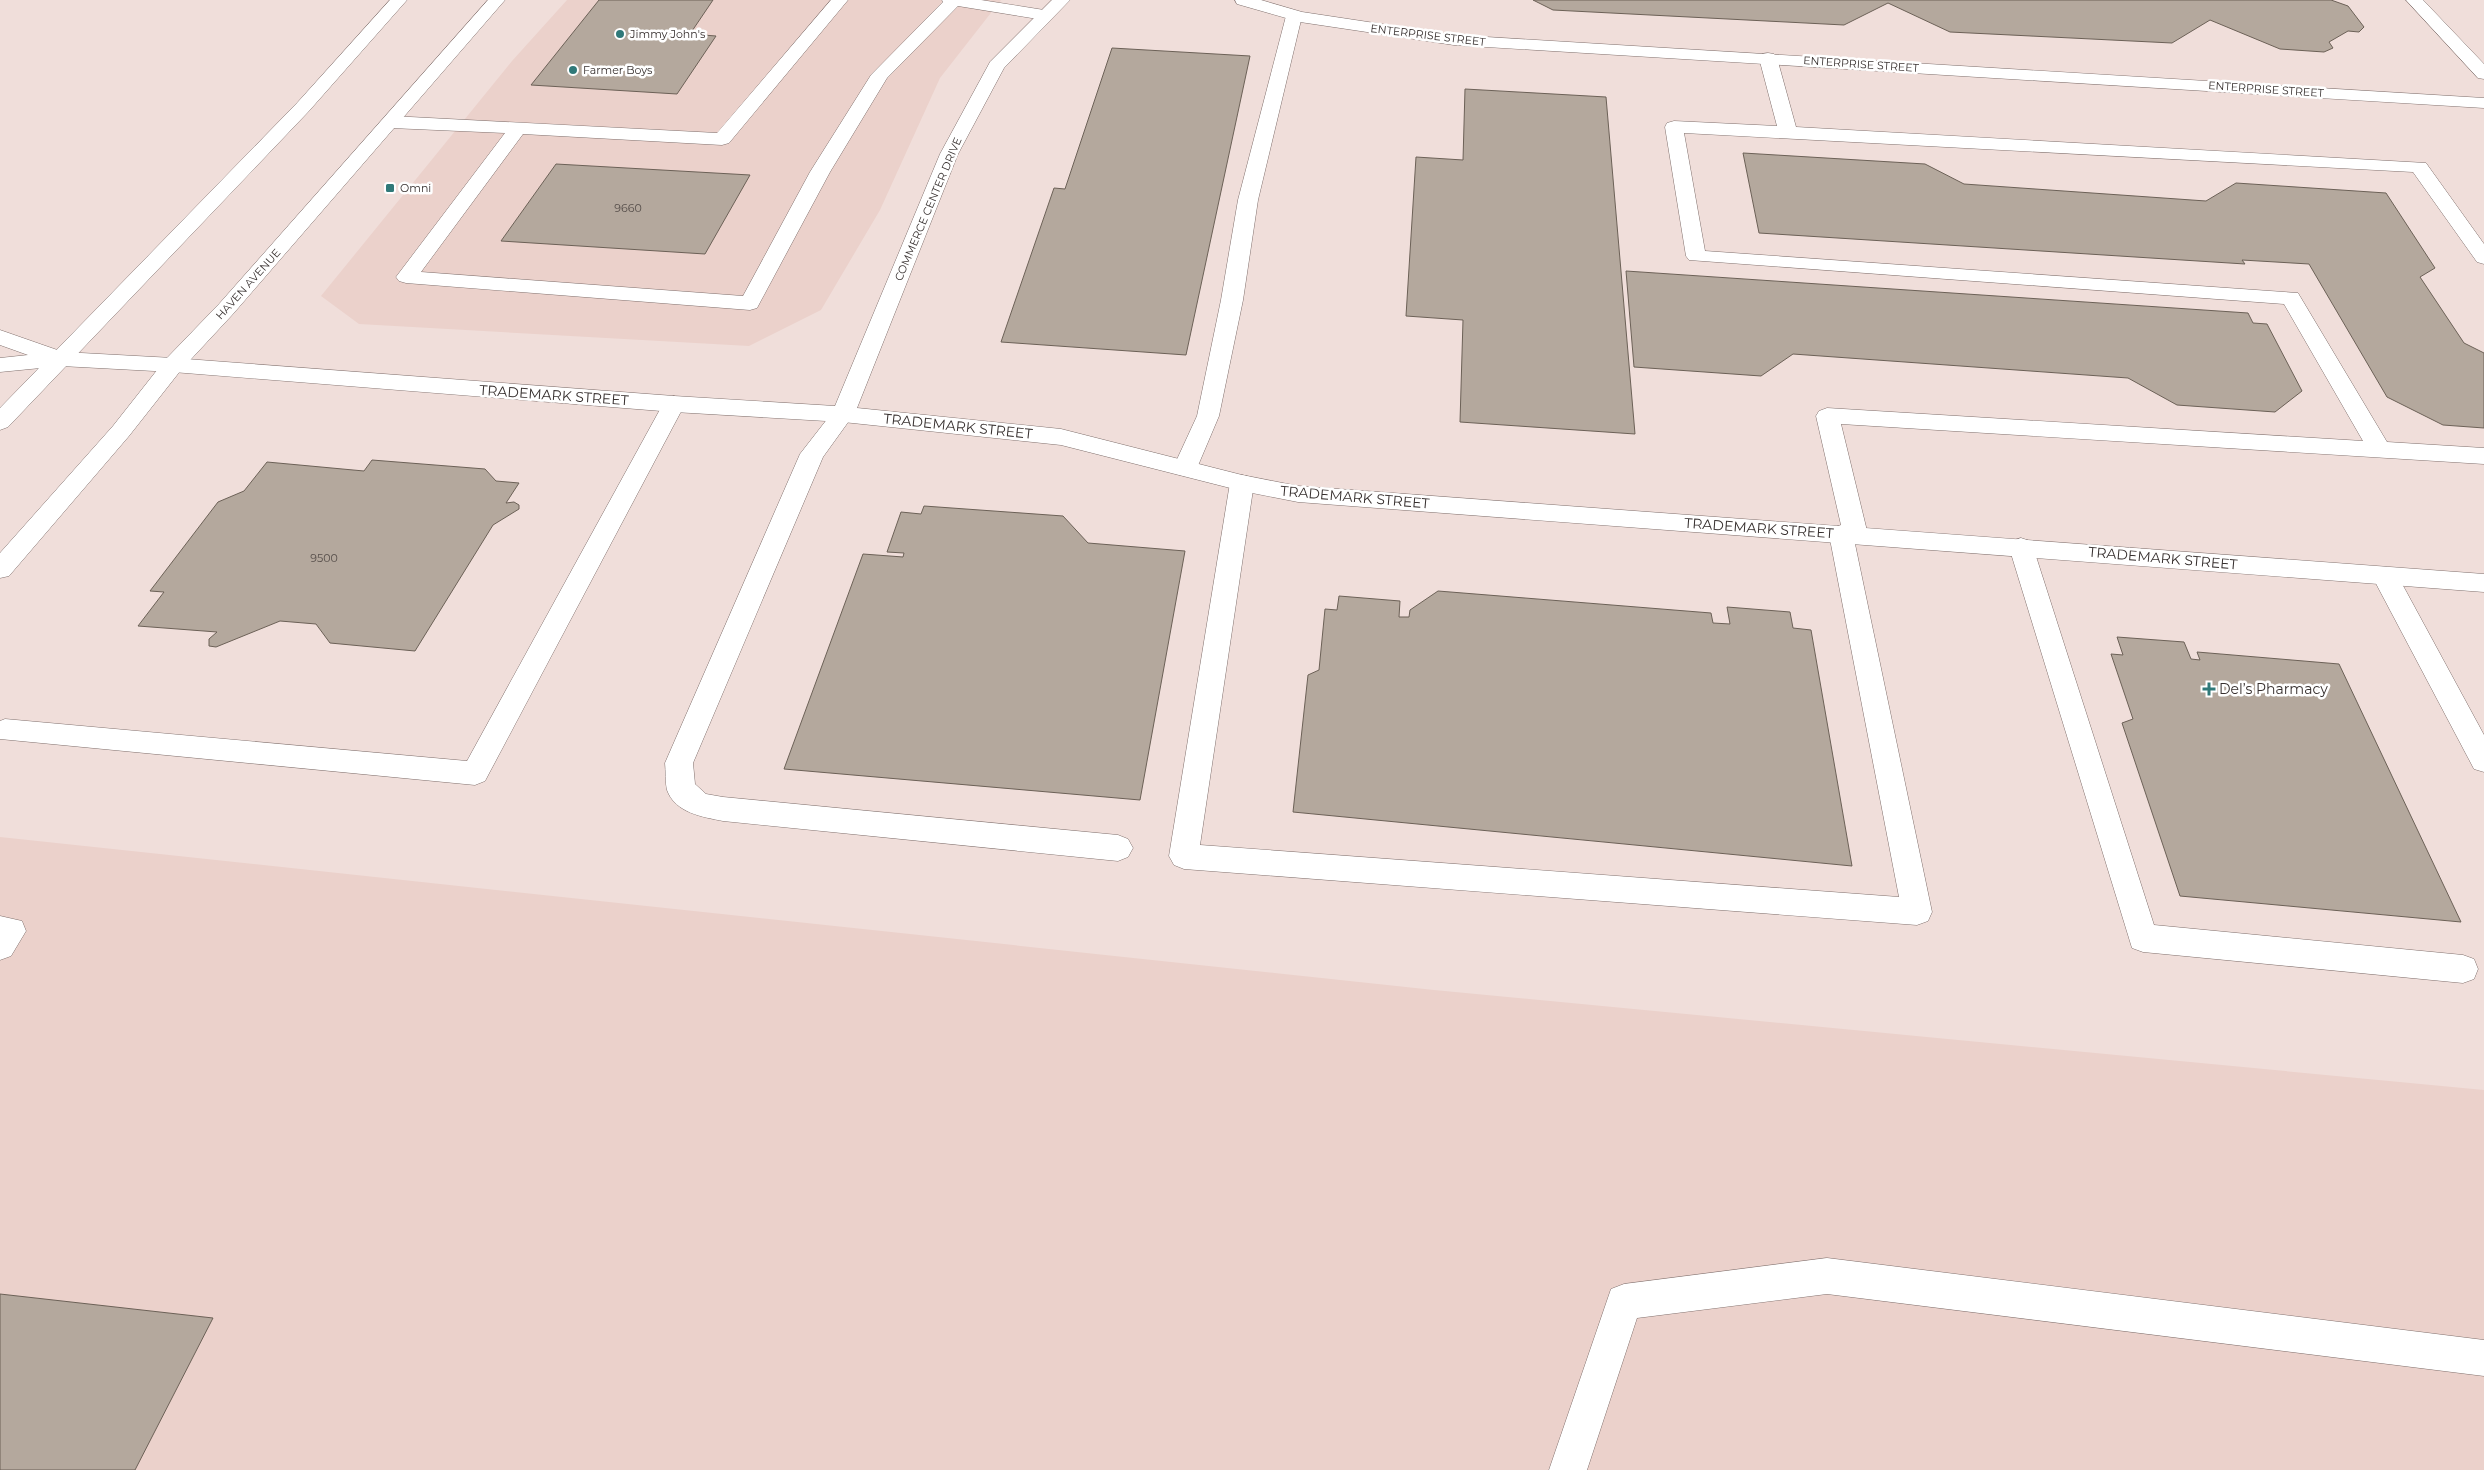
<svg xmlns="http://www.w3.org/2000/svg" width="2484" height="1470" font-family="Montserrat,sans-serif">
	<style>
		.built { fill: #ebd1cb }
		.building { fill: #b4a89d; stroke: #6c6157 }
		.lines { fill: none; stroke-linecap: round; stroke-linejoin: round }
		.lane-casing { stroke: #80706d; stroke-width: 1 }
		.street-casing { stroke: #80706d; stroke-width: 1 }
		.primary-casing { stroke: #80706d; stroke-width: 1 }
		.lane { fill: #fff; fill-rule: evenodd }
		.street { fill: #fff; fill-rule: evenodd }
		.primary { fill: #fff; fill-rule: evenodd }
		.poi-dot { fill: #307979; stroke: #fff; stroke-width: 2 }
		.labels { text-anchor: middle; stroke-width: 5; stroke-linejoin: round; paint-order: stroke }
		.far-poi-label { font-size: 11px; fill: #37302f; stroke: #fff; text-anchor: start }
		.far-street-label { font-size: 11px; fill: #37302f; stroke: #fff }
		.number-label { font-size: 11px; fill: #564e4a }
		.street-label { font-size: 14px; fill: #37302f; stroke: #fff }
		.poi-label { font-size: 14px; fill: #37302f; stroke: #fff; text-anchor: start }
	</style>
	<rect width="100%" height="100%" fill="#f0deda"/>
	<path class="built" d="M 567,0 L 1001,0 L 940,78 L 880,210 L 821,310 L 749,346 L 359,324 L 321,296 L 512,61 Z
		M 0,837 L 1434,990 L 2484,1090 L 2484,1470 L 0,1470 Z"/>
	<path class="building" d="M 599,0 L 713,0 L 690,34 L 716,36 L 677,94 L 531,85 Z
		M 1533,0 L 2331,0 L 2348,6 L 2364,27 L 2359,32 L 2348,31 L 2329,42 L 2333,48 L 2324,52 L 2280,49 L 2210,20 L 2172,43 L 1950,32 L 1888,3 L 1844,25 L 1553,10 Z
		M 1112,48 L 1250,56 L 1186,355 L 1001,342 L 1054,188 L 1065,189 Z
		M 1465,89 L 1606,97 L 1635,434 L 1460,422 L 1463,320 L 1406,316 L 1416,157 L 1463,160 Z
		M 1743,153 L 1925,164 L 1964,184 L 2206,201 L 2236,183 L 2386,193 L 2435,268 L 2420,277 L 2464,343 L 2484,353 L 2484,428 L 2443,425 L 2387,397 L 2309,264 L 2242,260 L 2245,264 L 1759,233 Z
		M 556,164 L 750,175 L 705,254 L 501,241 Z
		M 1626,271 L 2248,313 L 2253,323 L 2267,324 L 2302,391 L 2275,412 L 2177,405 L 2128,378 L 1793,354 L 1761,376 L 1634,367 Z
		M 372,460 L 485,469 L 496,481 L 519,483 L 506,503 L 514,502 L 519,505 L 519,509 L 493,525 L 415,651 L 330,643 L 316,624 L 280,621 L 216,647 L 209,646 L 209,639 L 217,632 L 138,626 L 164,592 L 150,591 L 218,502 L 244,491 L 267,462 L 364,471 Z
		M 924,506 L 1063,516 L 1088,543 L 1185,551 L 1140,800 L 784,769 L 863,554 L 903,557 L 904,553 L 887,552 L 901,512 L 921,514 Z
		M 1438,591 L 1711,613 L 1713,623 L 1730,624 L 1727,607 L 1790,612 L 1793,628 L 1811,630 L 1852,866 L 1293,812 L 1308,675 L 1319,670 L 1325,609 L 1337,610 L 1339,596 L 1400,601 L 1399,617 L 1409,617 L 1410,610 Z
		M 2117,637 L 2184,642 L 2191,659 L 2200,660 L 2197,652 L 2339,664 L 2461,922 L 2180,896 L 2122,723 L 2133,719 L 2111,654 L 2123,655 Z
		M 0,1294 L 213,1318 L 135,1470 L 0,1470 Z"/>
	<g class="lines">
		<g class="lane-casing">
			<path id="lane" d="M 831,0 L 848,0 L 729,143 L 722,145 L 523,134 L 421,272 L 743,296 L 810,172 L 871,75 L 943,2 L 942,0 L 981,0 L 1044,10 L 1050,11 L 1052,15 L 1050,19 L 1044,20 L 958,6 L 887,78 L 830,172 L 757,308 L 750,310 L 406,283 L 399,281 L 396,277 L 505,133 L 391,128 L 384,126 L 382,122 L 384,118 L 391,116 L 717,133 Z
				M 1294,11 L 1300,12 L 1302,16 L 1258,200 L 1243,300 L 1219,416 L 1197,468 L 1193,474 L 1185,476 L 1177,474 L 1173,468 L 1197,416 L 1221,300 L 1238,200 L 1286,16 L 1288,12 Z
				M 1768,53 L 1774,54 L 1777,58 L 1796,127 L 2426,163 L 2484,244 L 2484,264 L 2477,262 L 2413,172 L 1684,133 L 1705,251 L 2298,293 L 2387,442 L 2484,448 L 2484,464 L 1841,424 L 1868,535 L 1865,541 L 1855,544 L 1932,912 L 1928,921 L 1917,925 L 1184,869 L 1174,865 L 1169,856 L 1230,483 L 1234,477 L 1242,475 L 1250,477 L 1254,483 L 1200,845 L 1899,897 L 1829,534 L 1832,528 L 1841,525 L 1816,416 L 1819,411 L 1827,408 L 2363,441 L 2284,304 L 1689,260 L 1686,256 L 1665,127 L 1667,123 L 1674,121 L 1777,126 L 1759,58 L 1762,54 Z
				M 674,396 L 682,399 L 685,404 L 485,781 L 475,785 L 0,739 L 0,721 L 5,719 L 467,761 L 663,404 L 666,399 Z
				M 843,406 L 851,409 L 854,414 L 823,457 L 693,763 L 695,784 L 706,794 L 723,797 L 1118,835 L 1128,839 L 1133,848 L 1128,857 L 1118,861 L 723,821 C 703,817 675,813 667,790 C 665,782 666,771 665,763 L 800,454 L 835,409 Z
				M 2021,538 L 2030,541 L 2033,547 L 2154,925 L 2463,955 L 2474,959 L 2478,969 L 2474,979 L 2463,983 L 2143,952 L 2132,948 L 2009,547 L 2012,541 Z
				M 2385,567 L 2394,569 L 2484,735 L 2484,772 L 2474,769 L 2372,576 L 2376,569 Z
				M 0,916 L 22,921 L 26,931 L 11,956 L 0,960 Z
				M 1827,1258 L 2484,1340 L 2484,1376 L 1827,1294 L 1637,1318 L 1587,1470 L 1549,1470 L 1611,1289 L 1624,1284 Z"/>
		</g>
		<g class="street-casing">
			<path id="street" d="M 1052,0 L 1070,0 L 1004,68 L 958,154 L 857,408 L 1061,429 L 1242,475 L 1298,486 L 2484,574 L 2484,592 L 1298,502 L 1242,491 L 1061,445 L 843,422 L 674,412 L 173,372 L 61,366 L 0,372 L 0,358 L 28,355 L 0,345 L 0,330 L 63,352 L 173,358 L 674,396 L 835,406 L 940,154 L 990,62 Z
				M 1235,0 L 1261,0 L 1302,12 L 1454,35 L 2484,98 L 2484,108 L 1454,45 L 1300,22 L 1237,4 Z
				M 2406,0 L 2423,0 L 2484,64 L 2484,79 L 2478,78 Z"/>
		</g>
		<g class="primary-casing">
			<path id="primary" d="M 390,0 L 407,0 L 309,111 L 8,427 L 0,430 L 0,408 L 297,103 Z
				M 488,0 L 505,0 L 233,314 L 181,370 L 129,436 L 9,576 L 0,578 L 0,553 L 113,426 L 165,360 L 219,304 Z"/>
		</g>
		<use href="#lane" class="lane"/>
		<use href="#street" class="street"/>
		<use href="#primary" class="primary"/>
	</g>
	<g class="poi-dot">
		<circle cx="620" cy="34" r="5"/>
		<circle cx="573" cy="70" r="5"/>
		<rect x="385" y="183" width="10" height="10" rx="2.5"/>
		<path d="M2206.5 681.5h5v5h5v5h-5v5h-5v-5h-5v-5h5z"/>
	</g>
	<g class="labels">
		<g class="far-poi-label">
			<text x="630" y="38">Jimmy John's</text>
			<text x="583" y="74">Farmer Boys</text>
			<text x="400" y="192">Omni</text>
		</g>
		<g class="far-street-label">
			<text transform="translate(1428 35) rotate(7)" y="4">ENTERPRISE STREET</text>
			<text transform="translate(1861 64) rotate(4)" y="4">ENTERPRISE STREET</text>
			<text transform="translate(2266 89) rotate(4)" y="4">ENTERPRISE STREET</text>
			<text transform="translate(928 209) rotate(-67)" y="4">COMMERCE CENTER DRIVE</text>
			<text transform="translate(248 284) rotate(-48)" y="4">HAVEN AVENUE</text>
		</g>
		<g class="number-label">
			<text x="628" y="212">9660</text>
			<text x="324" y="562">9500</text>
		</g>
		<g class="street-label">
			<text transform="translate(554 395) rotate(4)" y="5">TRADEMARK STREET</text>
			<text transform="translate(958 426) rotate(6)" y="5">TRADEMARK STREET</text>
			<text transform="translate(1355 497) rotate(5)" y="5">TRADEMARK STREET</text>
			<text transform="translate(1759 528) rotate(4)" y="5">TRADEMARK STREET</text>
			<text transform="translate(2163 558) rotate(5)" y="5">TRADEMARK STREET</text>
		</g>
		<g class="poi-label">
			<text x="2219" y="694">Del’s Pharmacy</text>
		</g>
	</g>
</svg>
